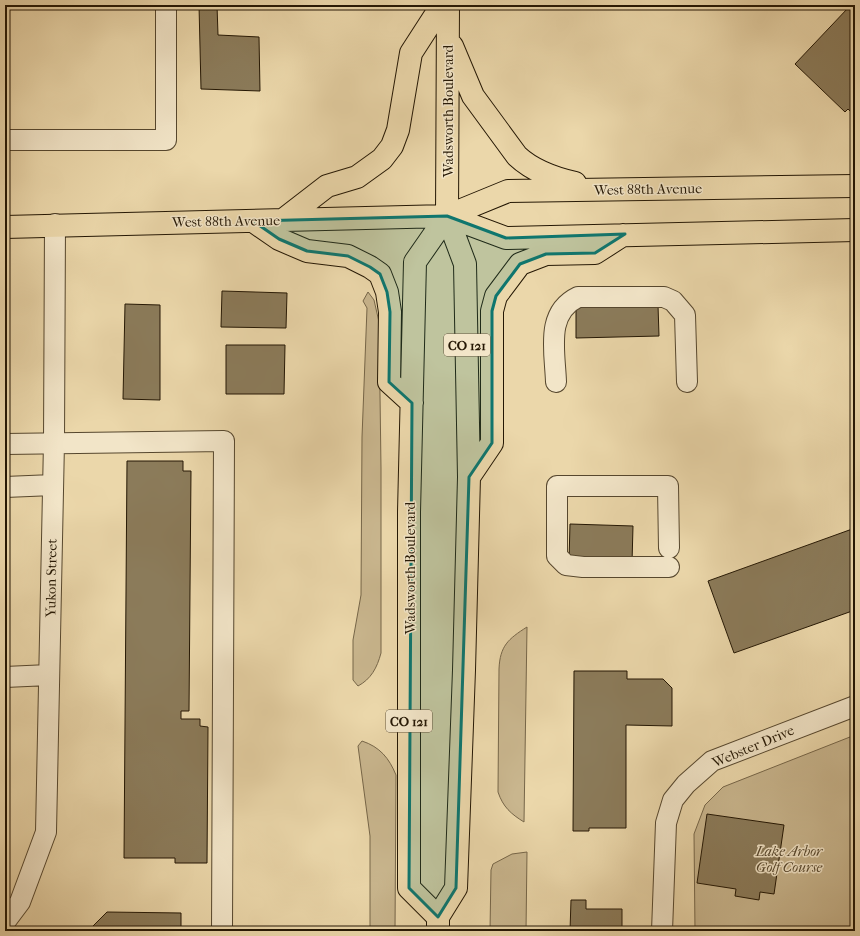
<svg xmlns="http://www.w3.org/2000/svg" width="860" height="936" font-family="'IM FELL French Canon',serif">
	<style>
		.green { fill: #c9b68e; stroke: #766649 }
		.building { fill: #8b7b5a; stroke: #241704 }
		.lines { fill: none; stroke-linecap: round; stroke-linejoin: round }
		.minor-casing { stroke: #56472e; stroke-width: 22 }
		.major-casing { stroke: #241704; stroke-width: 24 }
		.minor { stroke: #f2e5c8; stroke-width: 20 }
		.major { stroke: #ebd7aa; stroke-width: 22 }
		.marked { fill: #0f766e; fill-opacity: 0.2; stroke: #0f766e; stroke-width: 3; stroke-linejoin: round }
		.labels { text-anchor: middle; stroke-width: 3; stroke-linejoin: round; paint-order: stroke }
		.shield { fill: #f2e5c8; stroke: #62553f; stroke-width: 1 }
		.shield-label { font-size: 13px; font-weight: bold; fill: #241704 }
		.street-label { font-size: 14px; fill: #241704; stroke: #f2e5c8 }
		.park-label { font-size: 14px; font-style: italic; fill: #56472d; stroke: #f2e5c8 }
	</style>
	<rect width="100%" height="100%" fill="#ebd7aa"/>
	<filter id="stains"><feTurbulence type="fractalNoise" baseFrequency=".005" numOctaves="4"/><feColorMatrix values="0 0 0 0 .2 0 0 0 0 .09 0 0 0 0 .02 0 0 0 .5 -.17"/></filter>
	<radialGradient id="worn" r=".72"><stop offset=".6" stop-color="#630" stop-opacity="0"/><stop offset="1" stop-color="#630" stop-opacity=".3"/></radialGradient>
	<path class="green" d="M 368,292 L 374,300 L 379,322 L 381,468 L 381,653 C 377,668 371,679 358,686 L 353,680 L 353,640 L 361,595 L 362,437 L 367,308 L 363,301 Z
		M 527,627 L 524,822 C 511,814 503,807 498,792 L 499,669 C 500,646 508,639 527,627 Z
		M 855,735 L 855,931 L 695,931 L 694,834 L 705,805 L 723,787 Z
		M 362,741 C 380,747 389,758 396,775 L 395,931 L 370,931 L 370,836 L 358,746 Z
		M 527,852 L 526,931 L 490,931 L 491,870 L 493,864 L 512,854 Z"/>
	<path class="building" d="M 199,5 L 217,5 L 218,35 L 259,37 L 260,91 L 201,89 Z
		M 848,8 L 855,15 L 855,116 L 848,109 L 845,112 L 795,64 Z
		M 222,291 L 287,293 L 286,328 L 221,327 Z
		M 125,304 L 160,305 L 160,400 L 123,399 Z
		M 658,305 L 659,336 L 576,338 L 576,307 Z
		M 226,345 L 285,345 L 284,394 L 226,394 Z
		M 5,395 L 9,395 L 9,433 L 5,433 Z
		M 127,461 L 183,461 L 183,471 L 191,471 L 189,711 L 181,711 L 181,719 L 200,719 L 200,726 L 208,727 L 207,863 L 175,863 L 175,858 L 124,858 Z
		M 5,501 L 6,501 L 7,540 L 5,540 Z
		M 570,524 L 633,526 L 632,563 L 569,561 Z
		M 855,528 L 855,610 L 734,653 L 708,581 Z
		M 574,671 L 627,671 L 627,679 L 663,679 L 672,688 L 672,726 L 626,725 L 626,828 L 589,828 L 589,831 L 573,831 Z
		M 707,814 L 784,825 L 774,894 L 760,892 L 759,900 L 735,896 L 736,889 L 697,883 Z
		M 571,900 L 586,900 L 586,909 L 622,909 L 622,931 L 570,931 Z
		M 107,912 L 181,913 L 181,931 L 88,931 Z"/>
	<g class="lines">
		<g class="minor-casing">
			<path id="minor" d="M 5,140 L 166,140 L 166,5
				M 556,382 C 555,351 545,313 578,297 L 664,297 L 673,301 L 685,315 L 687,382
				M 5,444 L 224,441 L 222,931
				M 5,487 L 53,485
				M 669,548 L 668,486 L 557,486 L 557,556 L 566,565 L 583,567 L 669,567
				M 5,677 L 49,675
				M 5,922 L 20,902 L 46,832 L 54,442 L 55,224
				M 662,931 L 666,823 L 673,800 L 686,784 L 712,761 L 855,706"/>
		</g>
		<g class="major-casing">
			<path id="major" d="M 452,46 L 473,96 L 517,156 C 533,171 553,178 575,183
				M 447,216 L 508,191 L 855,186
				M 283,220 L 327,186 L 357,177 L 382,159 L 392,146 L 398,130 L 411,53 L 442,5
				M 253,221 L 279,239 L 307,251 L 348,256 L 370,267 L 380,274 L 387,292 L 390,312 L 389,382 L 412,403
				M 5,227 L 447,216 L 506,238 L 855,230
				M 469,477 L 492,443 L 492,311 L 496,296 L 520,264 L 546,254 L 595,253 L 623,235
				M 438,917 L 409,888 L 409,512 L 415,262 L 447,216
				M 438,931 L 438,917 L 456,888 L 464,670 L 469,477 L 465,264 L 447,216 L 448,5"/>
		</g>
		<use href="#minor" class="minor"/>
		<use href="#major" class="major"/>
	</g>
	<path class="marked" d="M 447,216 L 506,238 L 625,234 L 595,253 L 546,254 L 520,264 L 496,296 L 492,311 L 492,443 L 469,477 L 456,888 L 438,917 L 409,888 L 412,403 L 389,382 L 390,312 L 387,292 L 380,274 L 370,267 L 348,256 L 307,251 L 279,239 L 253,221 Z"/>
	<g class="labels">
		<g class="shield">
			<rect x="444" y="334" width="46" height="22" rx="3"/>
			<rect x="386" y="710" width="46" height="22" rx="3"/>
		</g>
		<g class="shield-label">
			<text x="467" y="350">CO 121</text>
			<text x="409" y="726">CO 121</text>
		</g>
		<g class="street-label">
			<text transform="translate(448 111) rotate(-90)" y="5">Wadsworth Boulevard</text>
			<text transform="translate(648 189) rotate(-1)" y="5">West 88th Avenue</text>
			<text transform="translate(226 221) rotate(-1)" y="5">West 88th Avenue</text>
			<text transform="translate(410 568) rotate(-90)" y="5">Wadsworth Boulevard</text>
			<text transform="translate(51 578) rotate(-89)" y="5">Yukon Street</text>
			<text transform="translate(753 746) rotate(-23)" y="5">Webster Drive</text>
		</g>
		<g class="park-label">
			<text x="789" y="856">Lake Arbor<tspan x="789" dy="16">Golf Course</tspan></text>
		</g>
	</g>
	<rect width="860" height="936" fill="none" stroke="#ebd7aa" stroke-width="20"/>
	<rect x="6" y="6" width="848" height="924" fill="none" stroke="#241704" stroke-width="2"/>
	<rect x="10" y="10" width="840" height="916" fill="none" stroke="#241704"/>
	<rect width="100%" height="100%" filter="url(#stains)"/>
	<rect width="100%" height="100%" fill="url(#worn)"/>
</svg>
